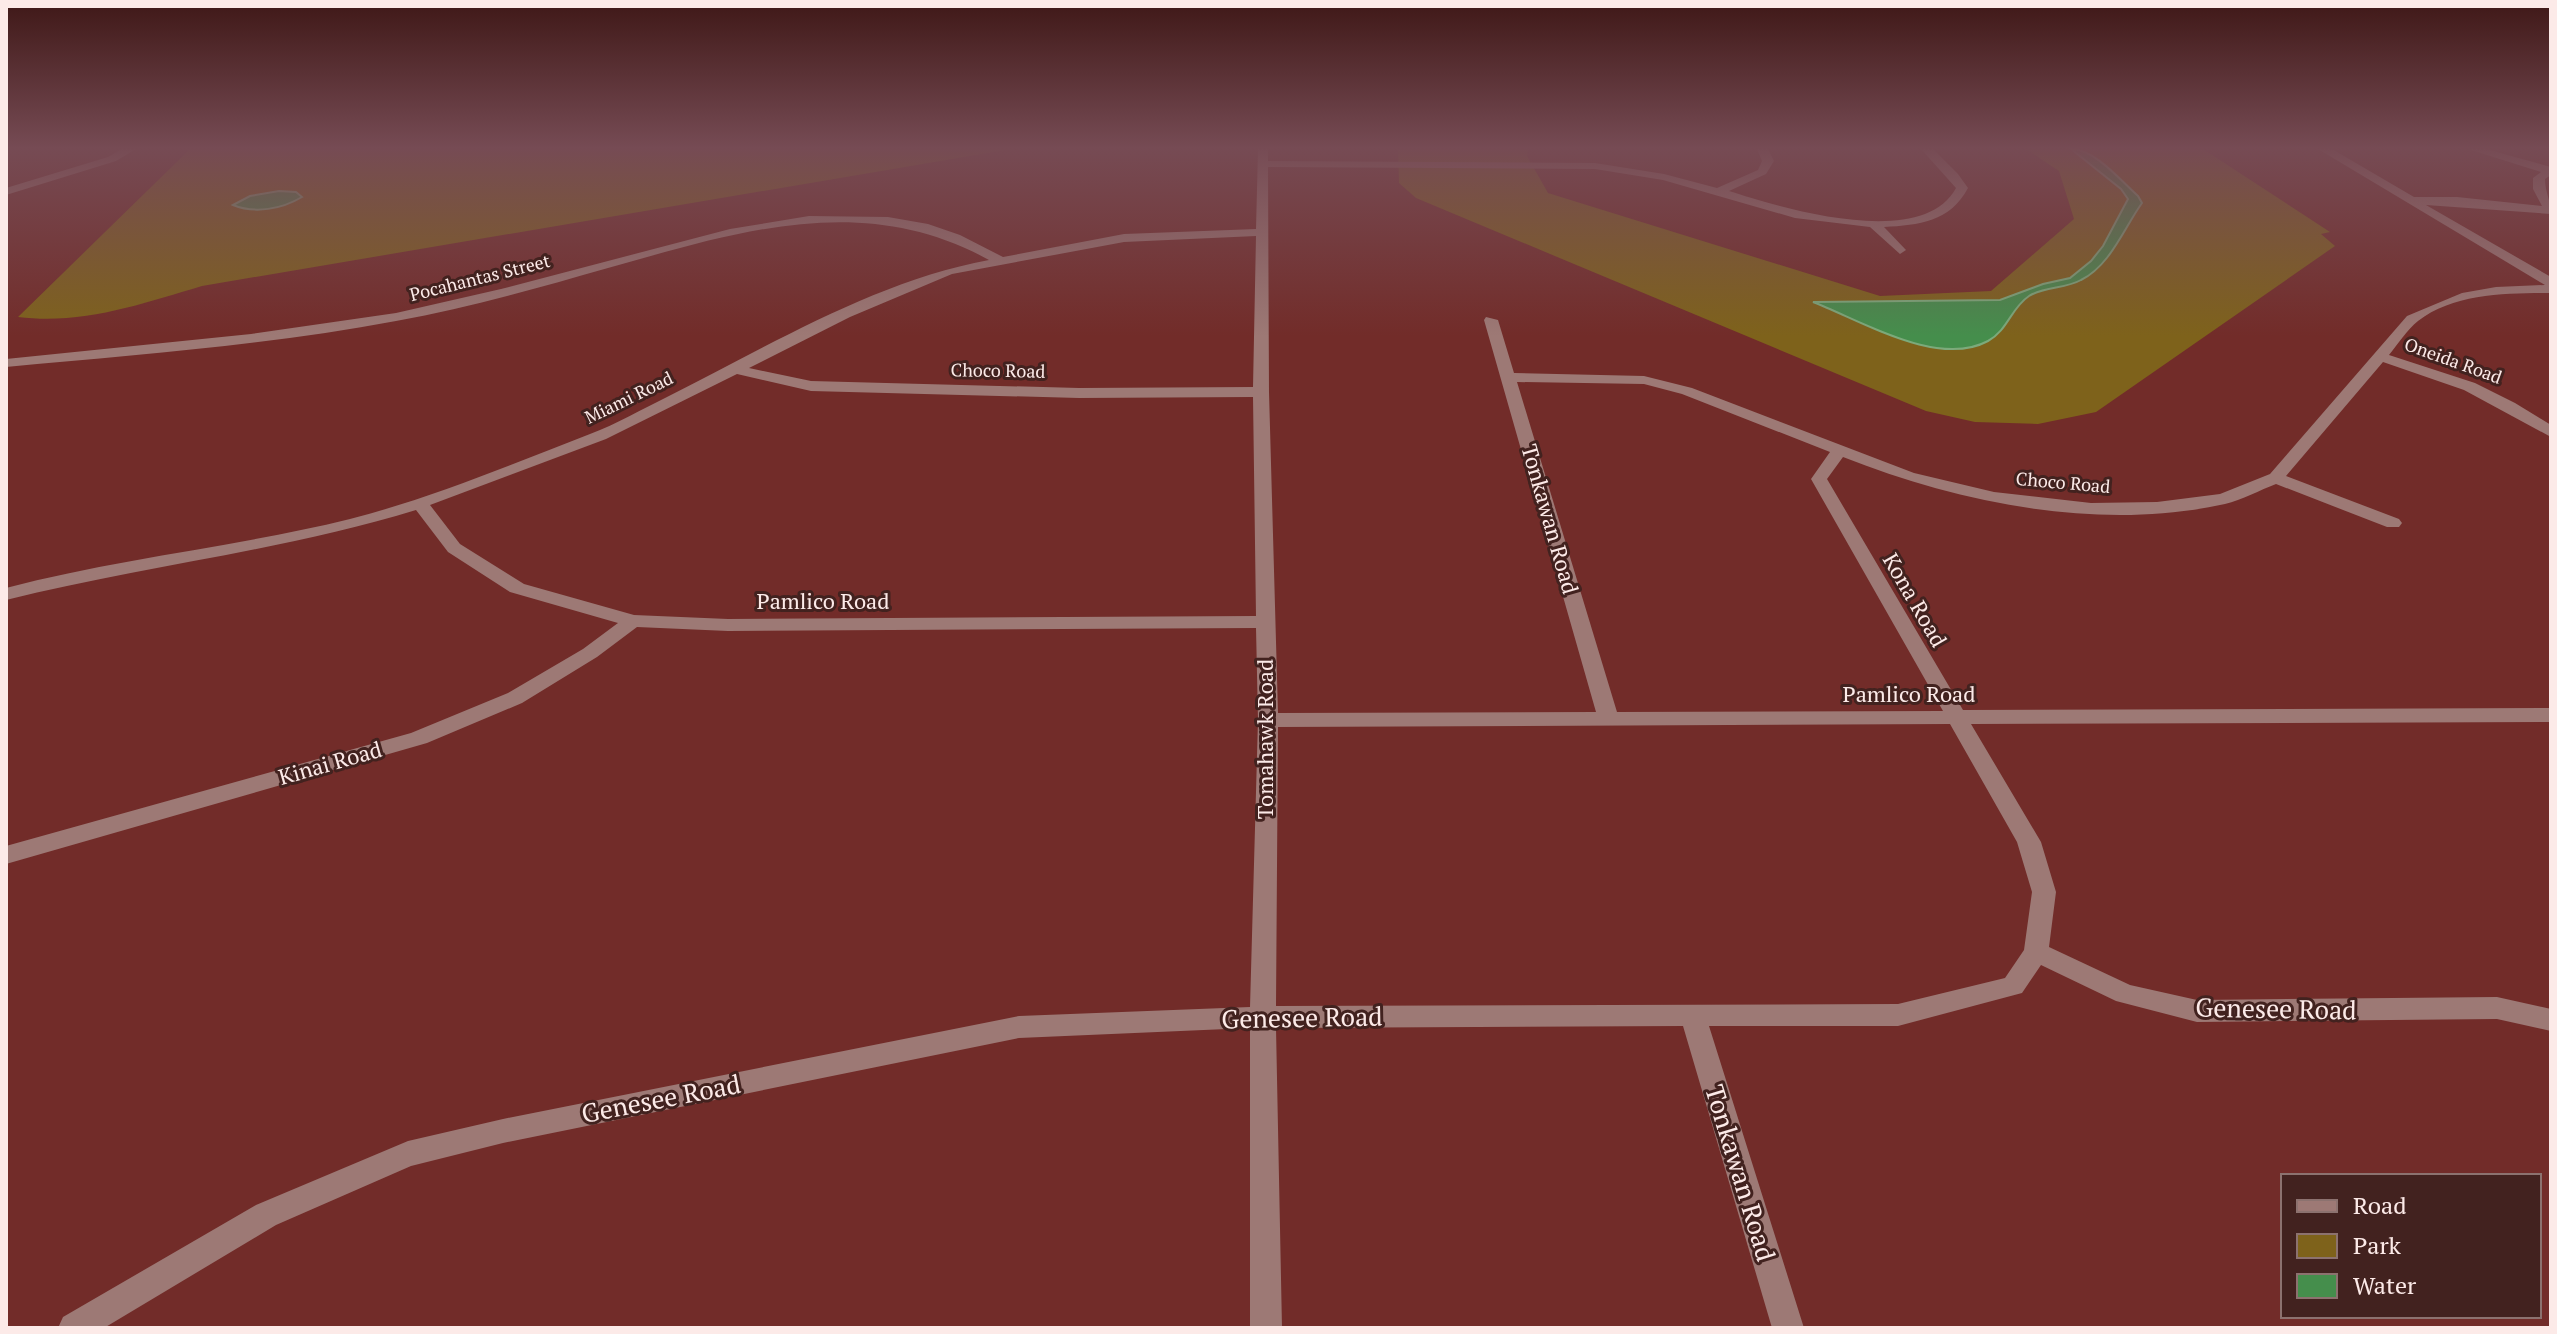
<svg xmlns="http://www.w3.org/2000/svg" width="2557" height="1334" font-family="'PT Serif',serif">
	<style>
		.green { fill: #7e621b }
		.water { fill: #458e4c; stroke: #7caa7b; stroke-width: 2 }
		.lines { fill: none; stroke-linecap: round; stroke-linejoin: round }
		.minor { fill: #9d7975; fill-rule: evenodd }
		.labels { text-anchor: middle; stroke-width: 6; stroke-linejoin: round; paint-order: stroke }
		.far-street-label { font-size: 18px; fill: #fceae8; stroke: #42221f }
		.street-label { font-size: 22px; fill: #fceae8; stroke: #42221f }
		.near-street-label { font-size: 26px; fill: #fceae8; stroke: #42221f }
	</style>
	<rect width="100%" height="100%" fill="#722c29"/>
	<path class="green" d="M 190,149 L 1011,149 L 202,286 C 141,304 83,325 18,317 Z
		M 1398,149 L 1528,149 L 1527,156 L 1548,193 L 1880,296 L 1991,291 L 2074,219 L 2059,171 L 2026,149 L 2203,149 L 2330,232 L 2321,234 L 2335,246 L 2096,412 L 2038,424 L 1975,422 L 1926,411 L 1416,198 L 1399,183 Z"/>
	<path class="water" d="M 2071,149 C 2095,149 2121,181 2138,196 L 2142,203 C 2124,228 2110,266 2081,280 C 2065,289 2045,286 2029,296 C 2011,308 2008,330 1988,341 C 1938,368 1862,321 1813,302 L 2000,300 L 2043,284 L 2070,278 L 2091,261 L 2103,246 L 2128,199 L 2121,189 Z
		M 279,191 L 296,192 L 302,197 C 282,209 255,214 233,205 L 250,196 Z"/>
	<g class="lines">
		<path class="minor" d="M 122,149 L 136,149 L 116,161 L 6,195 L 6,188 L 108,157 Z
			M 1258,149 L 1268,149 L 1268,161 L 1595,163 L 1664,174 L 1717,188 L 1758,170 L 1762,161 L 1757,149 L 1768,149 L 1774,161 L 1766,174 L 1729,191 C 1782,208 1922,251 1956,188 L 1921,149 L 1933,149 L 1958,174 L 1968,188 C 1950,222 1919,225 1884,227 L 1906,250 L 1900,254 L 1870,227 L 1795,218 L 1663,180 L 1595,169 L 1268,167 L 1269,392 L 1278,713 L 1596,712 L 1484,320 L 1486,317 L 1498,320 L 1514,373 L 1644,376 L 1692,388 L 1914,473 L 1994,492 L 2091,503 L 2157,502 L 2220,494 L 2270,474 L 2407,316 L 2462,293 L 2496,287 L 2545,285 L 2318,149 L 2332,149 L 2414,197 L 2457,197 L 2542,206 L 2533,189 L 2533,178 L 2541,172 L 2468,149 L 2486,149 L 2551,167 L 2551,175 L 2545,179 C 2545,192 2551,201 2551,214 L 2426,205 L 2551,277 L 2551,293 C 2508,293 2454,293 2418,321 C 2407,330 2398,344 2389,355 L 2475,383 L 2515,403 L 2551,425 L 2551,437 L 2464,390 L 2383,362 L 2286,476 L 2399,519 L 2402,523 L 2399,527 L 2387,527 L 2276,484 C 2260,490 2242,500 2225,504 C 2099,532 1960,503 1843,457 L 1827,479 L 1963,710 L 2551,708 L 2551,722 L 1971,724 L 2041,842 L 2056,892 L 2049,947 L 2130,985 L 2197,1000 L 2497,997 L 2551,1009 L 2551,1031 L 2497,1019 L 2197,1022 L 2116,1001 L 2041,965 L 2022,993 L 1898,1026 L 1709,1026 L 1804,1328 L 1772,1328 L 1683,1026 L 1276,1028 L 1282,1328 L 1250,1328 L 1250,1028 L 1019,1038 L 503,1143 L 411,1166 L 276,1225 L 104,1328 L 58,1328 L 63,1317 L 256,1205 L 408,1141 L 503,1119 L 1019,1016 L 1250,1007 L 1258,720 L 1256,628 L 728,631 L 637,627 L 597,657 L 522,703 L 427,743 L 6,864 L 6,846 L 411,733 L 508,693 L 583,649 L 618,623 L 510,592 L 448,552 L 416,510 C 282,551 142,566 6,600 L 6,588 C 119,558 237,547 350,519 C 432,498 512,464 590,434 C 617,424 642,409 667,397 C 769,346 875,281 989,260 C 863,190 737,232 608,268 C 538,288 468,308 396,321 C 268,345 136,355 6,367 L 6,359 L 251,334 L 396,313 L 501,289 L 730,229 L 809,216 L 888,217 L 928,224 L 960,235 L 1003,257 L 1124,234 L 1256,229 ZM 1256,236 L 1253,387 L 1079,388 L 811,381 L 749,368 L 850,317 L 952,274 L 1124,242 ZM 737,374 L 811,391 L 1079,398 L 1253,397 L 1256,616 L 728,619 L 634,615 L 524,584 L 460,544 L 430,505 L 606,439 ZM 1517,382 L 1644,384 L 1682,394 L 1830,452 L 1811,479 L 1943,711 L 1617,712 ZM 1950,724 L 2017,842 L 2032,892 L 2024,950 L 2005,978 L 1898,1004 L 1276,1006 L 1278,727 Z"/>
	</g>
	<linearGradient id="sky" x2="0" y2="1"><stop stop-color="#3f1817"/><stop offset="0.44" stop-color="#764b54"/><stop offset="1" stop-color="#764b54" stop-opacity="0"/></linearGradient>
	<rect width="2557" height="336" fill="url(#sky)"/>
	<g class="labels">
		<g class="far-street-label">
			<text transform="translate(480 278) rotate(-14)" y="6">Pocahantas Street</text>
			<text transform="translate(2453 361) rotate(20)" y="6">Oneida Road</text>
			<text transform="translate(998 371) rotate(1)" y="6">Choco Road</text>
			<text transform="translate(629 398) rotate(-26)" y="6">Miami Road</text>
			<text transform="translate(2063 483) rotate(5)" y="6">Choco Road</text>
		</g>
		<g class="street-label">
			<text transform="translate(1550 519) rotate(74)" y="8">Tonkawan Road</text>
			<text transform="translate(1915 600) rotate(60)" y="8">Kona Road</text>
			<text x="823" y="609">Pamlico Road</text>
			<text x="1909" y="702">Pamlico Road</text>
			<text transform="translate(1265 739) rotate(-90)" y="8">Tomahawk Road</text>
			<text transform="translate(330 763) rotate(-16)" y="8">Kinai Road</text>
		</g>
		<g class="near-street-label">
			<text transform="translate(2276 1009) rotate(1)" y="9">Genesee Road</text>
			<text transform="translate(1302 1018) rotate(-1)" y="9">Genesee Road</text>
			<text transform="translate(661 1099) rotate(-11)" y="9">Genesee Road</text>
			<text transform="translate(1740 1173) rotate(73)" y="9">Tonkawan Road</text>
		</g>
	</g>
	<rect width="2557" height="1334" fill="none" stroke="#fceae8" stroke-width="16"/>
	<rect x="2281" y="1174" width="260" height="144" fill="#42221f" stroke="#8c726f" stroke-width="2"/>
	<rect x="2297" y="1200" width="40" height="12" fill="#9d7975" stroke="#8c726f" stroke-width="2"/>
	<text x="2353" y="1214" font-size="24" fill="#fceae8">Road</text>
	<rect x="2297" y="1234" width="40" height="24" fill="#7e621b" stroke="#8c726f" stroke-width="2"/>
	<text x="2353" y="1254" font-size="24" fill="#fceae8">Park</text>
	<rect x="2297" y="1274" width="40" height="24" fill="#458e4c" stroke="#8c726f" stroke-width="2"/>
	<text x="2353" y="1294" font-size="24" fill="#fceae8">Water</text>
</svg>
